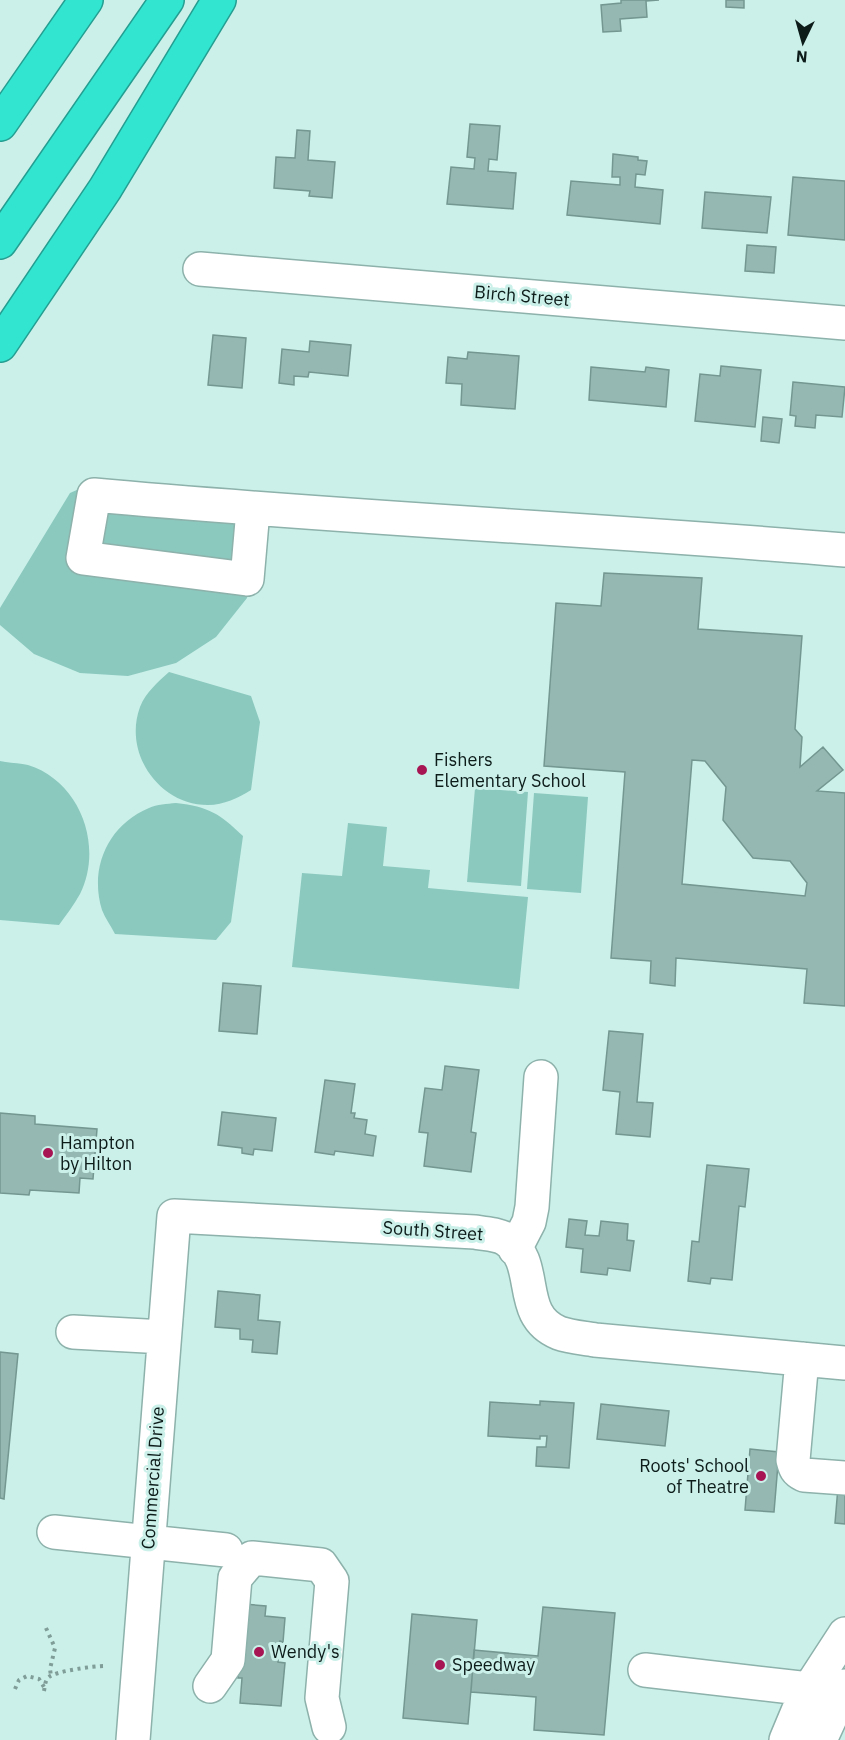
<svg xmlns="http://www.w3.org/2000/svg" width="845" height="1740" font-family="'IBM Plex Sans',sans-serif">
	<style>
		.green { fill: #8bc8be }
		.building { fill: #95b8b2; stroke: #749791; stroke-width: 1.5; fill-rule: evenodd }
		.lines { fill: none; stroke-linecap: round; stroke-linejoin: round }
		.minor-casing { stroke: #8db1ab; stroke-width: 36 }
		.highway-casing { stroke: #249e91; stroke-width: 36 }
		.path { stroke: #809d98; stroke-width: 4; stroke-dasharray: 3 4.5; stroke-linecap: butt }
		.minor { stroke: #fff; stroke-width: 33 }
		.highway { stroke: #31e5d1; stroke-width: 33 }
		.poi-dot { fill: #a71653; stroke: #caf0e9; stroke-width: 2 }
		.labels { text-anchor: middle; stroke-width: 6; stroke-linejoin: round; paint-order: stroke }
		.street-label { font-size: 18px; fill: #0d1b19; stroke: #caf0e9 }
		.poi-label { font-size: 18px; fill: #0d1b19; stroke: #caf0e9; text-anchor: start }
	</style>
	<rect width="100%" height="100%" fill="#caf0e9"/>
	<path class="green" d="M 95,482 L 263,496 L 259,552 L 247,598 L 216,637 L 176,663 L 128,676 L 80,673 L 34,654 L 0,625 L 0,608 L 70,493 Z
		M 169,672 L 251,696 L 260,722 L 251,790 C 238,798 224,805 208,805 C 159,805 123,753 140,707 C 146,692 158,682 169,672 Z
		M 0,761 C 9,763 19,763 28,765 C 80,781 104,846 80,894 C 74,905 66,915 59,925 L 0,920 Z
		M 475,788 L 528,792 L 521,886 L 467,882 Z
		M 534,793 L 588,797 L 581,893 L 527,889 Z
		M 176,803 C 209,807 219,813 243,836 L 231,922 L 216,940 L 115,934 C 111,926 105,918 102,910 C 89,868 108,825 149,808 C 157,804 167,804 176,803 Z
		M 348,823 L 387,827 L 383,866 L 430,870 L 428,888 L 528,897 L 519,989 L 292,967 L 302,873 L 342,876 Z"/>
	<path class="building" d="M 621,0 L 659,0 L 646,1 L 647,17 L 620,19 L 621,31 L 603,32 L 601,5 L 621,3 Z
		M 726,0 L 744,0 L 744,8 L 726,7 Z
		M 470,124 L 500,126 L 497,160 L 489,159 L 488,171 L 516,173 L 513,209 L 447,204 L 451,167 L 474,169 L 475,158 L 467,157 Z
		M 297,130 L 310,131 L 308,160 L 335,162 L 332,198 L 309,196 L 310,191 L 274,188 L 276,157 L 295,158 Z
		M 613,154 L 638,157 L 638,160 L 647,161 L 645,175 L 636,174 L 635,187 L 663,190 L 660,224 L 567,215 L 571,181 L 620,185 L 620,177 L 612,177 Z
		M 793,177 L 845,181 L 845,240 L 788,235 Z
		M 705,192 L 771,197 L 767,233 L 702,228 Z
		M 747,245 L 776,247 L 774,273 L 745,271 Z
		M 213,335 L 246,338 L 242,388 L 208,385 Z
		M 310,341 L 351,345 L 348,376 L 309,372 L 308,377 L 294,376 L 294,385 L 279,383 L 282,349 L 309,352 Z
		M 468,352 L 519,356 L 515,409 L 461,405 L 462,384 L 446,383 L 448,357 L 467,359 Z
		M 721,366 L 761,370 L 755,427 L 695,421 L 700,374 L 720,376 Z
		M 591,367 L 645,372 L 646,367 L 669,370 L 666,407 L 589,400 Z
		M 793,382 L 845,387 L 842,417 L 816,415 L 815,428 L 795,426 L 796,416 L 790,415 Z
		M 763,417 L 782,419 L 779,443 L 761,441 Z
		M 604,573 L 702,578 L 698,629 L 802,636 L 795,729 L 802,737 L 800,767 L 823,747 L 843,770 L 817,791 L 845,793 L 845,1006 L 804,1003 L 807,969 L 676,958 L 675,986 L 650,983 L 651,961 L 611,958 L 625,772 L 544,766 L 556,603 L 601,606 ZM 692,760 L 705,761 L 726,787 L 723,820 L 753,858 L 790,861 L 807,883 L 805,896 L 682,884 Z
		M 223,983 L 261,986 L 257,1034 L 219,1031 Z
		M 609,1031 L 643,1034 L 637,1102 L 653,1103 L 650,1137 L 616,1134 L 620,1092 L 603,1090 Z
		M 445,1066 L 479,1070 L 471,1132 L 476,1133 L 471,1172 L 424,1166 L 428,1133 L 419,1132 L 425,1088 L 442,1090 Z
		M 325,1080 L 355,1084 L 351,1113 L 355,1113 L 354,1118 L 367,1120 L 365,1134 L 376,1136 L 373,1156 L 335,1151 L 334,1155 L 315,1152 Z
		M 222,1112 L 276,1118 L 272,1151 L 254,1149 L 253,1155 L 242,1153 L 242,1148 L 218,1145 Z
		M 0,1113 L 35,1116 L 35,1124 L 97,1129 L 93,1179 L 80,1178 L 79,1193 L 30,1190 L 29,1195 L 0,1193 Z
		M 707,1165 L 749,1169 L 745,1207 L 739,1206 L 732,1280 L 711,1278 L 710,1284 L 688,1281 L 692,1241 L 699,1242 Z
		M 569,1219 L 587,1221 L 585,1235 L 599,1236 L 601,1221 L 628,1224 L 627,1240 L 634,1241 L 630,1271 L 608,1268 L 607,1275 L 581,1272 L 583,1249 L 566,1247 Z
		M 218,1291 L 260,1295 L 258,1320 L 280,1322 L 277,1354 L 252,1352 L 253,1340 L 240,1339 L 240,1329 L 215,1327 Z
		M 0,1352 L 18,1354 L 4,1499 L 0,1498 Z
		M 540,1401 L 574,1403 L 569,1468 L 536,1466 L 537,1447 L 546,1447 L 547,1436 L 540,1436 L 540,1439 L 488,1436 L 490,1402 L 540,1405 Z
		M 601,1404 L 669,1411 L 665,1446 L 597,1439 Z
		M 750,1449 L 779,1452 L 774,1512 L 745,1510 Z
		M 838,1487 L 845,1488 L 845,1524 L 835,1523 Z
		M 244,1604 L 266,1606 L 265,1616 L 285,1618 L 283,1642 L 280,1641 L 278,1662 L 285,1663 L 281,1706 L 240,1703 L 242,1678 L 238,1678 Z
		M 543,1607 L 615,1613 L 604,1735 L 534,1730 L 536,1697 L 471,1692 L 474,1650 L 538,1656 Z
		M 412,1614 L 477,1620 L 468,1724 L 403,1718 Z"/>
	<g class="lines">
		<g class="minor-casing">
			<path id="minor" d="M 200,269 L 845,323
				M 253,510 L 247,579 L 83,558 L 94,495 C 344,518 595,529 845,550
				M 515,1249 L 529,1222 L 532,1207 L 541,1077
				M 73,1332 L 164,1337
				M 802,1359 L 793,1460 C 795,1468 796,1471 804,1475 L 845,1478
				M 54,1532 L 226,1550
				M 645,1670 L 809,1689
				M 210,1686 L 228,1660 L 235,1578 L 252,1558 L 321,1565 L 332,1581 L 322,1698 L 329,1727
				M 133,1740 L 174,1216 L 475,1232 C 485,1234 499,1234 507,1240 C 541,1264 515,1315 559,1333 C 570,1337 584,1338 595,1340 L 845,1363
				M 786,1740 L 804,1697 L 845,1634
				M 820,1740 L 845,1686"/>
		</g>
		<g class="highway-casing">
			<path id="highway" d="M 0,124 L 86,0
				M 0,242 L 167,0
				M 0,345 L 105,189 L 219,0"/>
		</g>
		<path class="path" d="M 46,1628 L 55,1648 L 50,1669 L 51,1676
			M 15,1689 L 19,1680 L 27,1676 L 39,1679 L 44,1687
			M 44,1691 C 45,1686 45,1680 49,1677 C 56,1671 94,1666 104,1666"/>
		<use href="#minor" class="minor"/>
		<use href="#highway" class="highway"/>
	</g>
	<g class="poi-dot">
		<circle cx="422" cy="770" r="6"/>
		<circle cx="48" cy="1153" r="6"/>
		<circle cx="761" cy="1476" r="6"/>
		<circle cx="259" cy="1652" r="6"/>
		<circle cx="440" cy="1665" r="6"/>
	</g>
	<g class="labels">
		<g class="street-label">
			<text transform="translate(522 296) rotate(5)" y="6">Birch Street</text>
			<text transform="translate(433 1231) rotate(4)" y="6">South Street</text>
			<text transform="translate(153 1478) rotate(-86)" y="6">Commercial Drive</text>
		</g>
		<g class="poi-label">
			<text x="434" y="766">Fishers<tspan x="434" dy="21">Elementary School</tspan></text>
			<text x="60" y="1149">Hampton<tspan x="60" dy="21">by Hilton</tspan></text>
			<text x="749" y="1472" text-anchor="end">Roots' School<tspan x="749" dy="21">of Theatre</tspan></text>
			<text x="271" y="1658">Wendy's</text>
			<text x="452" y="1671">Speedway</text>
		</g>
	</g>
	<g transform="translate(803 42) rotate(185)" stroke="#caf0e9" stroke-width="4.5" paint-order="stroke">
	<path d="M0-4.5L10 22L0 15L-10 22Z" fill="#0d1b19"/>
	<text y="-9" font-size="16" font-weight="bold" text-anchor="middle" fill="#0d1b19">N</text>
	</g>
</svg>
